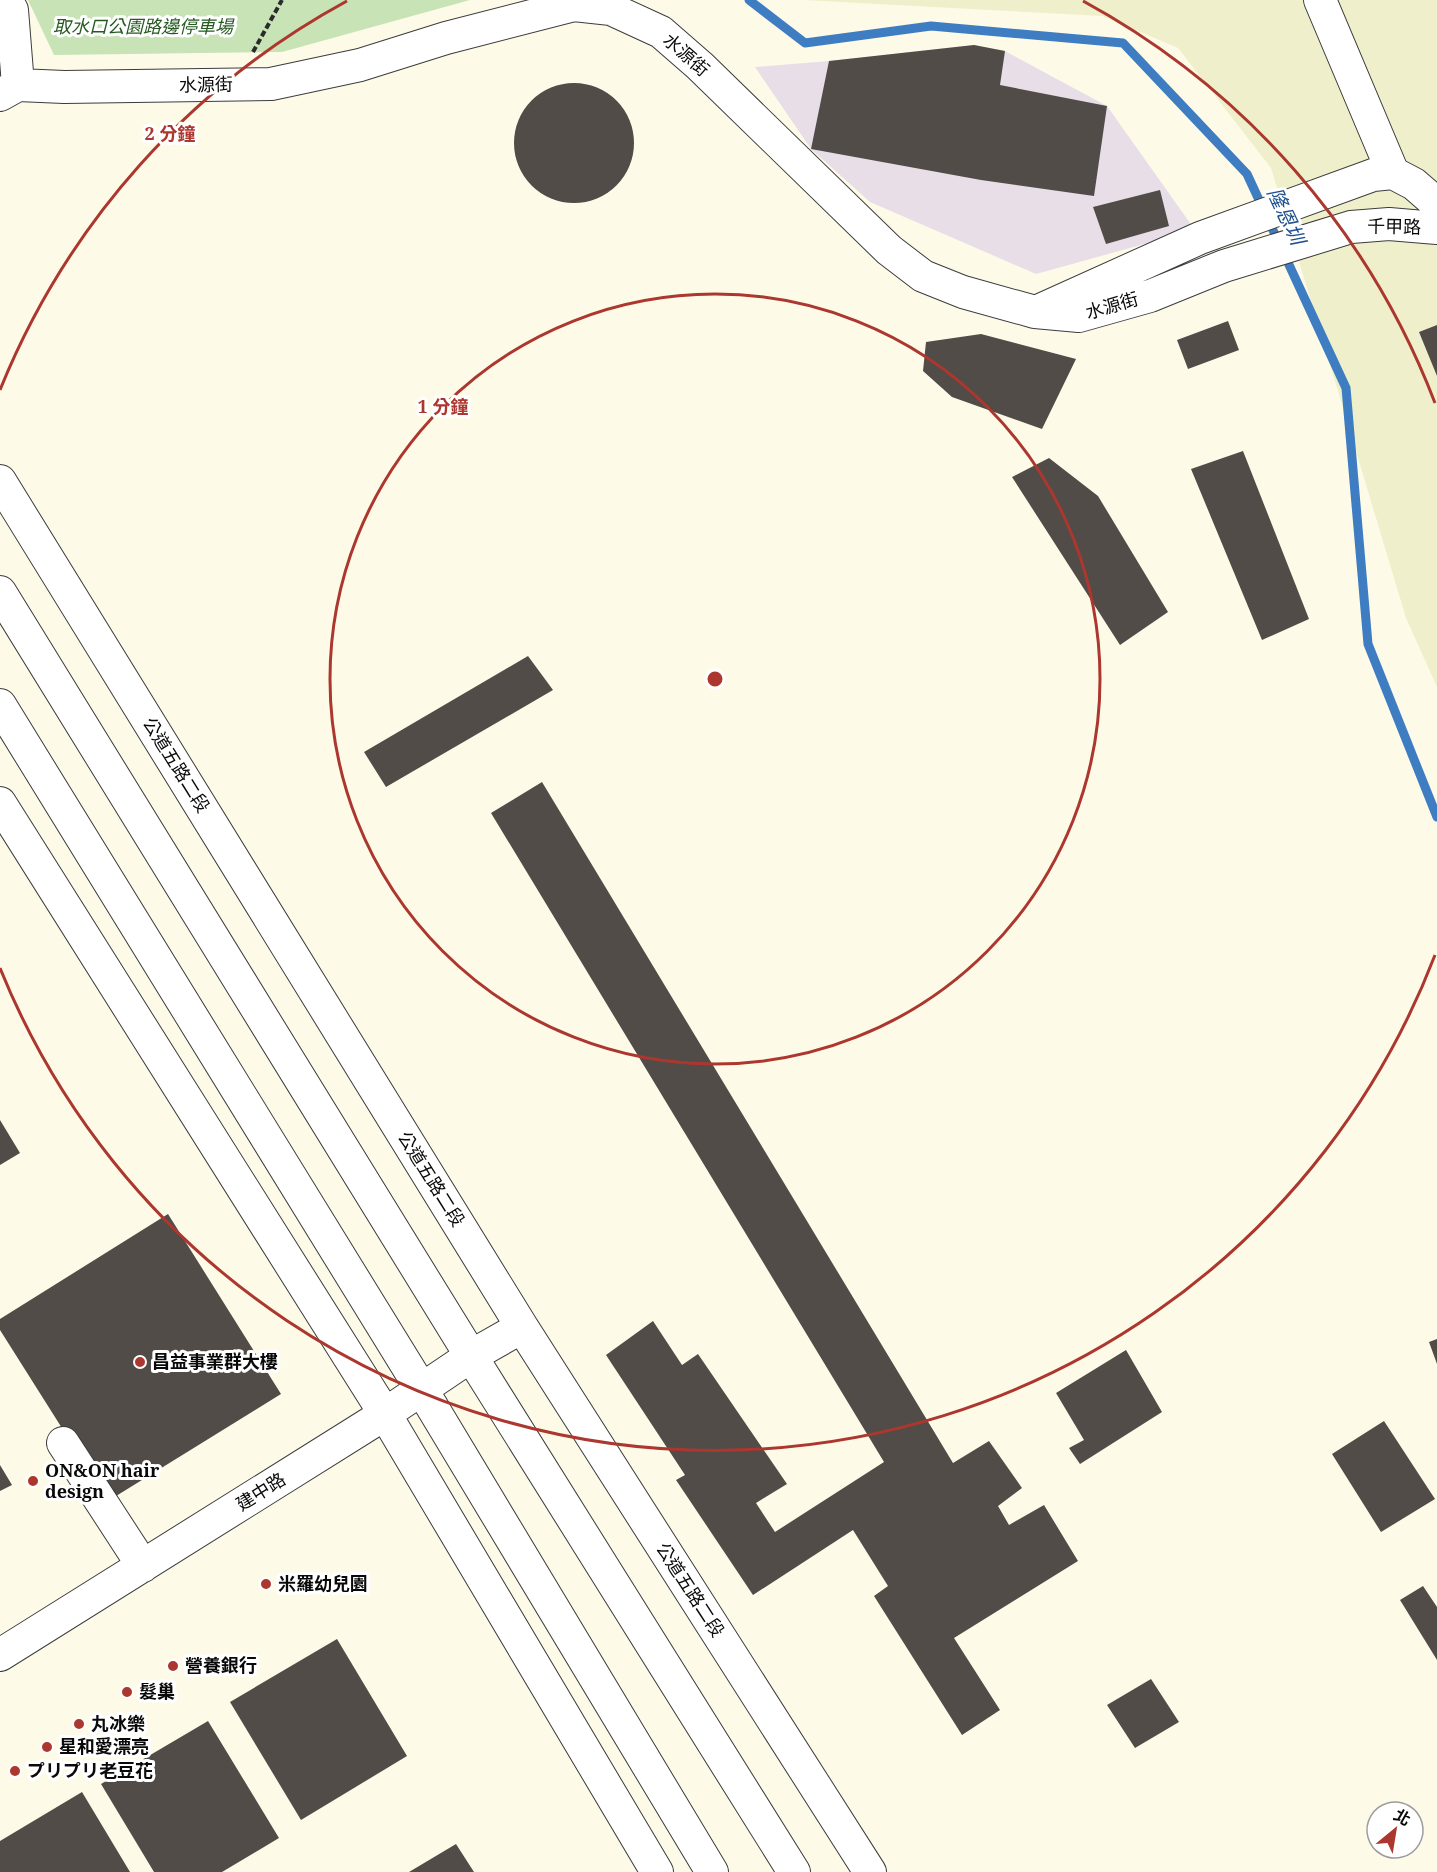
<svg xmlns="http://www.w3.org/2000/svg" width="1437" height="1872" font-family="'Noto Serif','Noto Sans TC','Noto Sans JP',serif">
	<style>
		.industrial { fill: #e8dee8 }
		.farmland { fill: #eff0cb }
		.green { fill: #c8e3b5 }
		.lines { fill: none; stroke-linecap: round; stroke-linejoin: round }
		.stream { stroke: #3e7dc1; stroke-width: 9 }
		.building { fill: #514c47 }
		.minor-casing { stroke: #3c3c3c; stroke-width: 34 }
		.path { stroke: #2b2b2b; stroke-width: 4; stroke-dasharray: 6 3; stroke-linecap: butt }
		.minor { stroke: #fff; stroke-width: 32 }
		.ring { fill: none; stroke: #ac372f; stroke-width: 3 }
		.poi-dot { fill: #ac372f; stroke: #fff; stroke-width: 2 }
		.labels { text-anchor: middle; stroke-width: 6; stroke-linejoin: round; paint-order: stroke }
		.park-label { font-size: 18px; font-style: italic; fill: #265a21; stroke: #fff }
		.street-label { font-size: 18px; fill: #090909; stroke: #fff }
		.poi-label { font-size: 18px; font-weight: bold; fill: #090909; stroke: #fff; text-anchor: start }
		.water-label { font-size: 20px; font-style: italic; fill: #1f518f; stroke: #fff }
		.centre { fill: #ac372f; stroke: #fff; stroke-width: 3 }
		.ring-label { font-size: 18px; text-anchor: middle; font-weight: bold; fill: #ac372f; stroke: #fff; stroke-width: 6; stroke-linejoin: round; paint-order: stroke }
	</style>
	<rect width="100%" height="100%" fill="#fdfbe8"/>
	<path class="industrial" d="M 974,45 L 1005,51 L 1107,106 L 1195,230 L 1036,274 L 870,202 L 811,149 L 755,67 L 829,61 Z"/>
	<path class="farmland" d="M 803,0 L 1437,0 L 1437,687 L 1406,618 L 1271,168 L 1178,48 L 1102,16 Z"/>
	<path class="green" d="M 28,0 L 470,0 L 282,52 L 54,55 Z"/>
	<g class="lines">
		<path class="stream" d="M 749,0 L 805,43 L 931,26 L 1123,43 L 1247,174 L 1346,388 L 1368,644 L 1437,817"/>
	</g>
	<path class="building" d="M 974,45 L 1005,51 L 1000,85 L 1107,106 L 1094,196 L 981,180 L 811,149 L 829,61 Z
		M514 143a60 60 0 1 1 120 0a60 60 0 1 1-120 0Z
		M 1160,190 L 1169,226 L 1106,244 L 1093,207 Z
		M 1228,321 L 1239,350 L 1188,369 L 1177,340 Z
		M 1437,325 L 1437,376 L 1419,332 Z
		M 981,334 L 1076,359 L 1042,429 L 952,397 L 923,371 L 926,342 Z
		M 1243,451 L 1309,619 L 1262,640 L 1191,469 Z
		M 1049,458 L 1098,496 L 1168,612 L 1120,645 L 1012,477 Z
		M 528,656 L 553,690 L 386,787 L 364,752 Z
		M 542,782 L 953,1463 L 989,1441 L 1022,1488 L 998,1506 L 1009,1525 L 1044,1505 L 1078,1561 L 954,1638 L 1000,1710 L 962,1735 L 874,1596 L 888,1586 L 853,1530 L 753,1595 L 676,1480 L 685,1475 L 606,1355 L 653,1321 L 682,1365 L 698,1354 L 787,1484 L 756,1503 L 775,1532 L 884,1462 L 491,813 Z
		M 0,1120 L 20,1153 L 0,1165 Z
		M 168,1214 L 281,1394 L 108,1501 L 0,1330 L 0,1319 Z
		M 1437,1339 L 1437,1364 L 1429,1342 Z
		M 1126,1350 L 1162,1412 L 1080,1464 L 1069,1448 L 1084,1440 L 1056,1393 Z
		M 1384,1421 L 1435,1499 L 1381,1532 L 1332,1454 Z
		M 0,1465 L 12,1485 L 0,1491 Z
		M 1423,1586 L 1437,1607 L 1437,1660 L 1400,1600 Z
		M 337,1639 L 407,1756 L 301,1820 L 230,1702 Z
		M 1151,1679 L 1179,1722 L 1135,1748 L 1107,1705 Z
		M 208,1721 L 279,1838 L 222,1872 L 154,1872 L 101,1784 Z
		M 82,1792 L 130,1872 L 0,1872 L 0,1841 Z
		M 456,1844 L 474,1872 L 409,1872 Z"/>
	<g class="lines">
		<g class="minor-casing">
			<path id="minor" d="M 6,0 L 12,10 L 18,85
				M 1320,0 L 1393,173
				M 0,95 L 18,85 L 64,87 L 271,84 L 360,65 L 446,38 L 574,5 L 611,9 L 661,32 L 700,66 L 889,250 L 923,276 L 963,292 L 1035,312 L 1079,316 L 1150,296 L 1224,266 L 1351,227 L 1389,224 L 1437,228
				M 1038,311 L 1200,238 L 1373,175 L 1393,173 L 1414,184 L 1437,204
				M 0,481 L 522,1327 L 870,1872
				M 0,592 L 471,1356 L 794,1872
				M 0,705 L 422,1390 L 712,1872
				M 0,803 L 385,1414 L 657,1872
				M 63,1443 L 143,1566
				M 0,1655 L 385,1414 L 471,1356 L 522,1327"/>
		</g>
		<path class="path" d="M 253,52 L 282,0"/>
		<use href="#minor" class="minor"/>
	</g>
	<g class="ring">
		<circle cx="715" cy="679" r="385"/>
		<path d="M1435 955A771 771 0 0 1 0 968M0 390A771 771 0 0 1 347 1M1083 1A771 771 0 0 1 1435 403"/>
	</g>
	<g class="poi-dot">
		<circle cx="140" cy="1362" r="6"/>
		<circle cx="33" cy="1481" r="6"/>
		<circle cx="266" cy="1584" r="6"/>
		<circle cx="173" cy="1666" r="6"/>
		<circle cx="127" cy="1692" r="6"/>
		<circle cx="79" cy="1724" r="6"/>
		<circle cx="47" cy="1747" r="6"/>
		<circle cx="15" cy="1771" r="6"/>
	</g>
	<g class="labels">
		<g class="park-label">
			<text x="143" y="33">取水口公園路邊停車場</text>
		</g>
		<g class="street-label">
			<text transform="translate(686 55) rotate(41)" y="6">水源街</text>
			<text transform="translate(206 85) rotate(-1)" y="6">水源街</text>
			<text transform="translate(1394 227) rotate(1)" y="6">千甲路</text>
			<text transform="translate(1112 306) rotate(-16)" y="6">水源街</text>
			<text transform="translate(176 765) rotate(58)" y="6">公道五路二段</text>
			<text transform="translate(431 1179) rotate(58)" y="6">公道五路二段</text>
			<text transform="translate(261 1492) rotate(-32)" y="6">建中路</text>
			<text transform="translate(690 1590) rotate(57)" y="6">公道五路二段</text>
		</g>
		<g class="poi-label">
			<text x="152" y="1368">昌益事業群大樓</text>
			<text x="45" y="1477">ON&amp;ON hair<tspan x="45" dy="21">design</tspan></text>
			<text x="278" y="1590">米羅幼兒園</text>
			<text x="185" y="1672">營養銀行</text>
			<text x="139" y="1698">髮巢</text>
			<text x="91" y="1730">丸冰樂</text>
			<text x="59" y="1753">星和愛漂亮</text>
			<text x="27" y="1777">プリプリ老豆花</text>
		</g>
		<g class="water-label">
			<text transform="translate(1286 216) rotate(65)" y="7">隆恩圳</text>
		</g>
	</g>
	<circle cx="715" cy="679" r="9" class="centre"/>
	<g class="ring-label">
		<text x="170" y="140">2 分鐘</text>
		<text x="443" y="413">1 分鐘</text>
	</g>
	<g transform="translate(1395 1830) rotate(30)"><circle r="28" fill="#ffffff" stroke="#9d9d9d" stroke-width="1.5"/>
	<path d="M0-4.5L10 22L0 15L-10 22Z" fill="#ac372f"/>
	<text y="-9" font-size="16" font-weight="bold" text-anchor="middle" fill="#090909">北</text>
	</g>
</svg>
